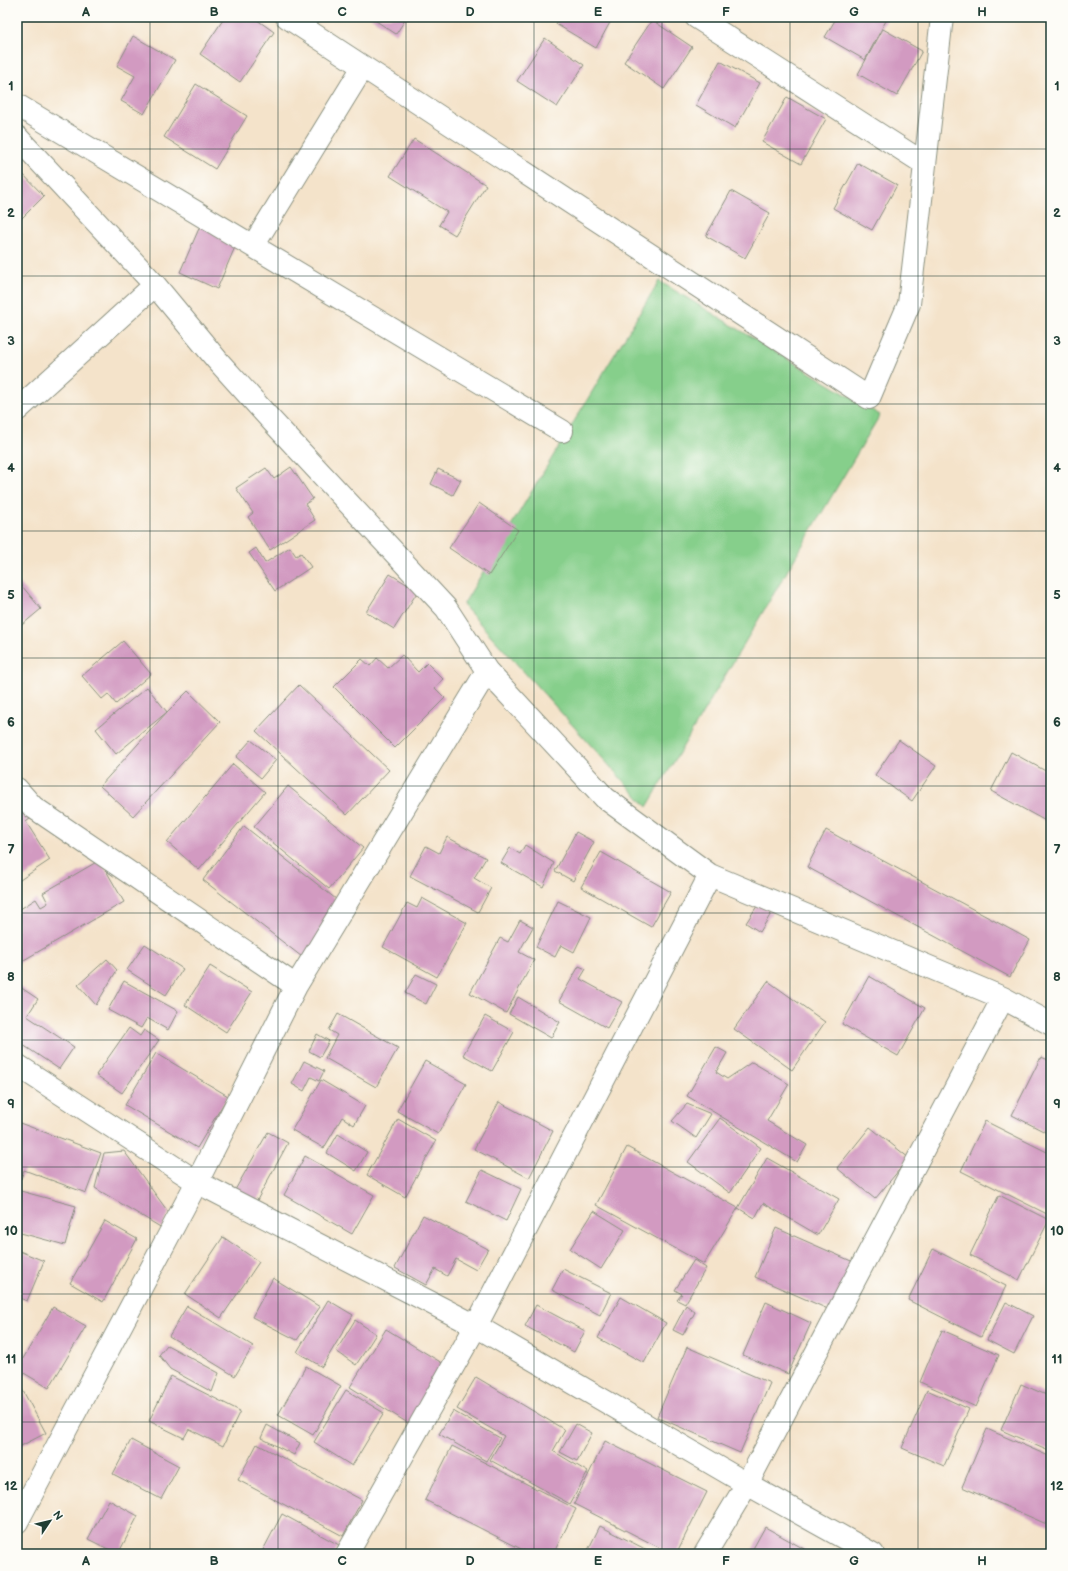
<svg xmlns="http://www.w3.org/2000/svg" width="1068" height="1571" font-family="'Balsamiq Sans',sans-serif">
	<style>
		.green { fill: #86cf8b; stroke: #528660 }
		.building { fill: #d29ac1 }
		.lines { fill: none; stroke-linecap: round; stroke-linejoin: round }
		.minor-casing { stroke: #8a907f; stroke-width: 24 }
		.minor { stroke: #fff; stroke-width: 22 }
		.grid { fill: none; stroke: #1f3d34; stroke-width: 1; stroke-opacity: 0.55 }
		.neatline { fill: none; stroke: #1f3d34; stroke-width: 1.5 }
		.grid-label { font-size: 13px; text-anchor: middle; font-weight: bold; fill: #1f3d34 }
	</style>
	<rect width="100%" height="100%" fill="#fdfcf7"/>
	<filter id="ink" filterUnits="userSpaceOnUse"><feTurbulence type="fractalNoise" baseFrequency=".025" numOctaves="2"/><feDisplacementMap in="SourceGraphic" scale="8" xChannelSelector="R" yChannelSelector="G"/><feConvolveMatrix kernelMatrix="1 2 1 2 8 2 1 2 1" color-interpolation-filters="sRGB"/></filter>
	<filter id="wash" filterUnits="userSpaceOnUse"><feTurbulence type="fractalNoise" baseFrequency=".012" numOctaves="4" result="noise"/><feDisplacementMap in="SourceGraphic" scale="16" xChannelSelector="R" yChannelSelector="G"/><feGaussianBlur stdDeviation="0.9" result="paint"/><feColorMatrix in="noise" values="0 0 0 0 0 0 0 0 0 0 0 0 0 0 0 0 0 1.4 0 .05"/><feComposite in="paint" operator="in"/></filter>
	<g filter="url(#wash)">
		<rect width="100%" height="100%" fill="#f4e3ca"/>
		<path class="green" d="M 659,281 L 880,415 L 647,807 L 463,605 Z"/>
		<g id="blocks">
			<path class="building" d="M 225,17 L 253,17 L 274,32 L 240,82 L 200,54 Z
				M 370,17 L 407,17 L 396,34 Z
				M 560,17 L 613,17 L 596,48 L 556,24 Z
				M 837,17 L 888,17 L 865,60 L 825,37 Z
				M 652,20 L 692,47 L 664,89 L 624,62 Z
				M 883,29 L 922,51 L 897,96 L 858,74 Z
				M 133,36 L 175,60 L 144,114 L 121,101 L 135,76 L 117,66 Z
				M 545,38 L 584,65 L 557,107 L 517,81 Z
				M 720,61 L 760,83 L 735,128 L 696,105 Z
				M 196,84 L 247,116 L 215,169 L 164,137 Z
				M 787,97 L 826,119 L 801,164 L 762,142 Z
				M 414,139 L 486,185 L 455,235 L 439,225 L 447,212 L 390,176 Z
				M 858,163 L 897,185 L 872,230 L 833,208 Z
				M 17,168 L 44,196 L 17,223 Z
				M 731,191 L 770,213 L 745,258 L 706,236 Z
				M 201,224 L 238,240 L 217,289 L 180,272 Z
				M 291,467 L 313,499 L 305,504 L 315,520 L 270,550 L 248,517 L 253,513 L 236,488 L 266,468 L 274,479 Z
				M 438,469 L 461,480 L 453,495 L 431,484 Z
				M 479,503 L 518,530 L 489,575 L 449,548 Z
				M 290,547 L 296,556 L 301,553 L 311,567 L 275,591 L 249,553 L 256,548 L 265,563 Z
				M 390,574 L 418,591 L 394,629 L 366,612 Z
				M 17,580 L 41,609 L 17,629 Z
				M 123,641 L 151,674 L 116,704 L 108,694 L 102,699 L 82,676 Z
				M 402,655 L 418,672 L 427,663 L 443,679 L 435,688 L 445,698 L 395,748 L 334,687 L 362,659 L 370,666 L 377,658 L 388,668 Z
				M 299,685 L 389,770 L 347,815 L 256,731 Z
				M 147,687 L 167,712 L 188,691 L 220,722 L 133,816 L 100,786 L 167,712 L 116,754 L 96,729 Z
				M 251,740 L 276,760 L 261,778 L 236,757 Z
				M 899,740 L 936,766 L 912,801 L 875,775 Z
				M 1011,752 L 1051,774 L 1051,824 L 991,791 Z
				M 233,764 L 265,792 L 199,870 L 167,842 Z
				M 288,786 L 363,848 L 329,889 L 254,827 Z
				M 17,794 L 35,815 L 26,822 L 50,860 L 17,882 Z
				M 244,826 L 346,907 L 306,960 L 203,880 Z
				M 826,830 L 1030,940 L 1010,977 L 807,867 Z
				M 576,832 L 594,842 L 573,881 L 555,871 Z
				M 447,837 L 486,858 L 474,878 L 491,888 L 478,912 L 410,876 L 426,846 L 439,853 Z
				M 525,845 L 554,863 L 543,887 L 501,863 L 510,848 L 520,854 Z
				M 601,852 L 671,892 L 651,927 L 581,887 Z
				M 100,860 L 124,902 L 17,964 L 17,911 L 36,899 L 41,907 L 48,903 L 43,893 Z
				M 422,898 L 467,923 L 437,977 L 383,947 L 407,903 L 417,908 Z
				M 558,901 L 591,917 L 574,952 L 561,945 L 555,957 L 536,947 Z
				M 759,903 L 772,912 L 760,932 L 746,923 Z
				M 520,920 L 533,927 L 519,952 L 534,960 L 506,1013 L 470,993 L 500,938 L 508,942 Z
				M 145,944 L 183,969 L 166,995 L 127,970 Z
				M 107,959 L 117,970 L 96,1005 L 78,985 Z
				M 210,966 L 252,992 L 226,1032 L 185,1005 Z
				M 579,966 L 586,969 L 580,979 L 622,1002 L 607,1028 L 559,1001 Z
				M 416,974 L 436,984 L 426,1004 L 405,993 Z
				M 869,976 L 925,1008 L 898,1056 L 842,1024 Z
				M 124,981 L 178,1011 L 168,1030 L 147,1018 L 141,1028 L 108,1010 Z
				M 768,981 L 825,1022 L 792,1070 L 734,1029 Z
				M 20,987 L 38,999 L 27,1016 L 74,1047 L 59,1069 L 17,1041 L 17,991 Z
				M 518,997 L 560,1022 L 551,1038 L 509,1014 Z
				M 338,1014 L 398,1048 L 376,1087 L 325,1058 L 337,1035 L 329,1030 Z
				M 485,1016 L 514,1032 L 492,1071 L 463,1055 Z
				M 129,1028 L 140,1036 L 144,1030 L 159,1040 L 122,1093 L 96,1075 Z
				M 317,1034 L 329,1041 L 320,1057 L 309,1051 Z
				M 716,1047 L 727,1053 L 716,1072 L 727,1079 L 752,1062 L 789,1084 L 767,1121 L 807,1145 L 797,1162 L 687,1096 Z
				M 156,1053 L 228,1096 L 197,1148 L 125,1105 Z
				M 1041,1057 L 1051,1061 L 1051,1129 L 1049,1134 L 1012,1115 Z
				M 304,1061 L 324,1071 L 319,1081 L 311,1077 L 304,1091 L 292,1084 Z
				M 425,1061 L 466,1084 L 438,1134 L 397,1111 Z
				M 321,1080 L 365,1106 L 354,1125 L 342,1117 L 324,1148 L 292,1130 Z
				M 499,1102 L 553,1131 L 529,1178 L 474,1149 Z
				M 687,1104 L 711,1114 L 696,1138 L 672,1121 Z
				M 720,1118 L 761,1148 L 730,1193 L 688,1162 Z
				M 398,1119 L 436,1141 L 405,1197 L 367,1175 Z
				M 985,1121 L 1051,1154 L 1051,1211 L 1049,1215 L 961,1171 Z
				M 17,1122 L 101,1153 L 86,1193 L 24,1170 L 21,1179 L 17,1177 Z
				M 870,1127 L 909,1158 L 875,1199 L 837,1168 Z
				M 268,1132 L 288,1143 L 256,1202 L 235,1190 Z
				M 338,1134 L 367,1152 L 356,1171 L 327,1153 Z
				M 627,1147 L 738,1208 L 704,1264 L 596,1205 Z
				M 124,1151 L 169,1213 L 162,1228 L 95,1188 L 104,1153 Z
				M 305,1156 L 374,1195 L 352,1234 L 284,1195 Z
				M 767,1158 L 839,1199 L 818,1235 L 763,1203 L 755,1218 L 738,1208 Z
				M 482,1170 L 521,1189 L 506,1221 L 466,1201 Z
				M 17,1190 L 76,1206 L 65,1245 L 17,1232 Z
				M 999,1195 L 1049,1220 L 1019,1280 L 970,1255 Z
				M 594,1211 L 625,1230 L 601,1269 L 570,1249 Z
				M 423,1215 L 488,1249 L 476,1270 L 456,1259 L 447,1276 L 435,1269 L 426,1285 L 395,1268 Z
				M 105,1221 L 137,1239 L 103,1302 L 70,1283 Z
				M 776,1228 L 858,1264 L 837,1313 L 755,1277 Z
				M 223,1237 L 259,1262 L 221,1318 L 185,1294 Z
				M 933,1249 L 1006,1286 L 981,1337 L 908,1300 Z
				M 17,1250 L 44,1261 L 27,1301 L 17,1297 Z
				M 694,1260 L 706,1268 L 685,1304 L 677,1300 L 682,1294 L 675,1290 Z
				M 563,1269 L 611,1293 L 600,1315 L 552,1290 Z
				M 273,1278 L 320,1307 L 297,1340 L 252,1317 Z
				M 621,1297 L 666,1323 L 644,1363 L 598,1338 Z
				M 328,1300 L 353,1315 L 322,1367 L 297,1352 Z
				M 766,1302 L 811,1323 L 788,1374 L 743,1355 Z
				M 1006,1302 L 1033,1316 L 1014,1354 L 987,1340 Z
				M 536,1305 L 585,1331 L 574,1352 L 525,1326 Z
				M 686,1305 L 695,1312 L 683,1335 L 673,1330 Z
				M 187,1306 L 253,1346 L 235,1376 L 169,1336 Z
				M 53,1307 L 86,1326 L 49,1388 L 17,1369 Z
				M 355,1320 L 376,1334 L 356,1365 L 336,1351 Z
				M 386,1329 L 447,1366 L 411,1425 L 350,1387 Z
				M 942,1330 L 999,1355 L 976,1407 L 920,1382 Z
				M 167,1345 L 219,1373 L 212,1392 L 170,1369 L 159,1355 Z
				M 687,1347 L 770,1383 L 740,1453 L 657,1417 Z
				M 306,1366 L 341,1386 L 313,1435 L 278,1415 Z
				M 171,1376 L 240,1411 L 223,1446 L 189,1429 L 184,1438 L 149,1421 Z
				M 476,1377 L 565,1430 L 553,1451 L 588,1472 L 570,1504 L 490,1460 L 504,1436 L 457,1409 Z
				M 17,1380 L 46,1433 L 17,1448 Z
				M 1021,1384 L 1051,1397 L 1051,1452 L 1001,1430 Z
				M 346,1390 L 384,1413 L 352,1466 L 314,1442 Z
				M 927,1390 L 969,1409 L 944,1466 L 902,1448 Z
				M 453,1411 L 500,1438 L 486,1461 L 439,1434 Z
				M 576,1424 L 592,1433 L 577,1461 L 560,1452 Z
				M 267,1425 L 300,1443 L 294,1455 L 261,1438 Z
				M 987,1429 L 1051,1457 L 1051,1526 L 962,1487 Z
				M 131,1440 L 179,1466 L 161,1499 L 113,1474 Z
				M 605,1441 L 707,1492 L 676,1554 L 672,1554 L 574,1504 Z
				M 257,1444 L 362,1500 L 343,1536 L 238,1480 Z
				M 452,1446 L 576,1509 L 553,1554 L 531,1554 L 425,1500 Z
				M 109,1500 L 138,1516 L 118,1554 L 88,1539 Z
				M 282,1514 L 339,1545 L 334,1554 L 261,1554 Z
				M 600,1526 L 655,1554 L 586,1554 Z
				M 765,1527 L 806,1550 L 804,1554 L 750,1554 Z"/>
		</g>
	</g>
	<g filter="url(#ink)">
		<use href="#blocks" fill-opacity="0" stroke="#8a907f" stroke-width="1"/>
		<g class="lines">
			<g class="minor-casing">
				<path id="minor" d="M 287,17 L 869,398 L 909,304 L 942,17
					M 696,17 L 925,164
					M 17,105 L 562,431
					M 17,137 L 155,285 L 217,360 L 272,421 L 446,608 L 487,671 L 605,798 L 710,875 L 1003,998 L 1051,1024
					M 253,246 L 363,67
					M 17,410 L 155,285
					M 17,789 L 33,807 L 296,986
					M 17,1065 L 197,1182 L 476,1326 L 747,1484 L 873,1554
					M 17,1522 L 197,1182 L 296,986 L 487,671
					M 347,1554 L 476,1326 L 710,875
					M 705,1554 L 747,1484 L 1003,998"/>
			</g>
			<use href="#minor" class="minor"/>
		</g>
	</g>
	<path class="grid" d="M 150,17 L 150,1554M 278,17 L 278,1554M 406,17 L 406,1554M 534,17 L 534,1554M 662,17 L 662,1554M 790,17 L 790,1554M 918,17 L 918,1554M 17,149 L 1051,149M 17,276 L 1051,276M 17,404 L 1051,404M 17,531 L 1051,531M 17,658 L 1051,658M 17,786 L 1051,786M 17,913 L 1051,913M 17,1040 L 1051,1040M 17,1167 L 1051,1167M 17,1294 L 1051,1294M 17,1422 L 1051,1422"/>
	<rect width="1068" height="1571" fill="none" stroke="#fdfcf7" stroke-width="44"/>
	<g transform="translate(50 1521) rotate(55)" stroke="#fdfcf7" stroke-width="3" paint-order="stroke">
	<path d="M0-3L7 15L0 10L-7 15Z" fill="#1f3d34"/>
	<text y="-6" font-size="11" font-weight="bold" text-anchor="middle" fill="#1f3d34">N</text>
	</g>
	<rect x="22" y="22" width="1024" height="1527" class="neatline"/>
	<g class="grid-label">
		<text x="86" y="16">A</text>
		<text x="214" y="16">B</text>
		<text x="342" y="16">C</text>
		<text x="470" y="16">D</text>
		<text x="598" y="16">E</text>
		<text x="726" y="16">F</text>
		<text x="854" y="16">G</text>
		<text x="982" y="16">H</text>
		<text x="11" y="90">1</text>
		<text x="1057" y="90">1</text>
		<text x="11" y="217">2</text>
		<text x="1057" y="217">2</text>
		<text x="11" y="345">3</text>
		<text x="1057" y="345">3</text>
		<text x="11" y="472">4</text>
		<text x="1057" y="472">4</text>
		<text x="11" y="599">5</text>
		<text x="1057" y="599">5</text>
		<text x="11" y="726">6</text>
		<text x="1057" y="726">6</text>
		<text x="11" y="854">7</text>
		<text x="1057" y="854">7</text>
		<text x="11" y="981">8</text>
		<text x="1057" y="981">8</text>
		<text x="11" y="1108">9</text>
		<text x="1057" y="1108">9</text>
		<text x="11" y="1235">10</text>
		<text x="1057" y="1235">10</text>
		<text x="11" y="1363">11</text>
		<text x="1057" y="1363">11</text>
		<text x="11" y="1490">12</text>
		<text x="1057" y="1490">12</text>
		<text x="86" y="1565">A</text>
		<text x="214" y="1565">B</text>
		<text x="342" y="1565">C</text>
		<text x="470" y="1565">D</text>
		<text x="598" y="1565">E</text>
		<text x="726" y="1565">F</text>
		<text x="854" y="1565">G</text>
		<text x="982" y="1565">H</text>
	</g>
</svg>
